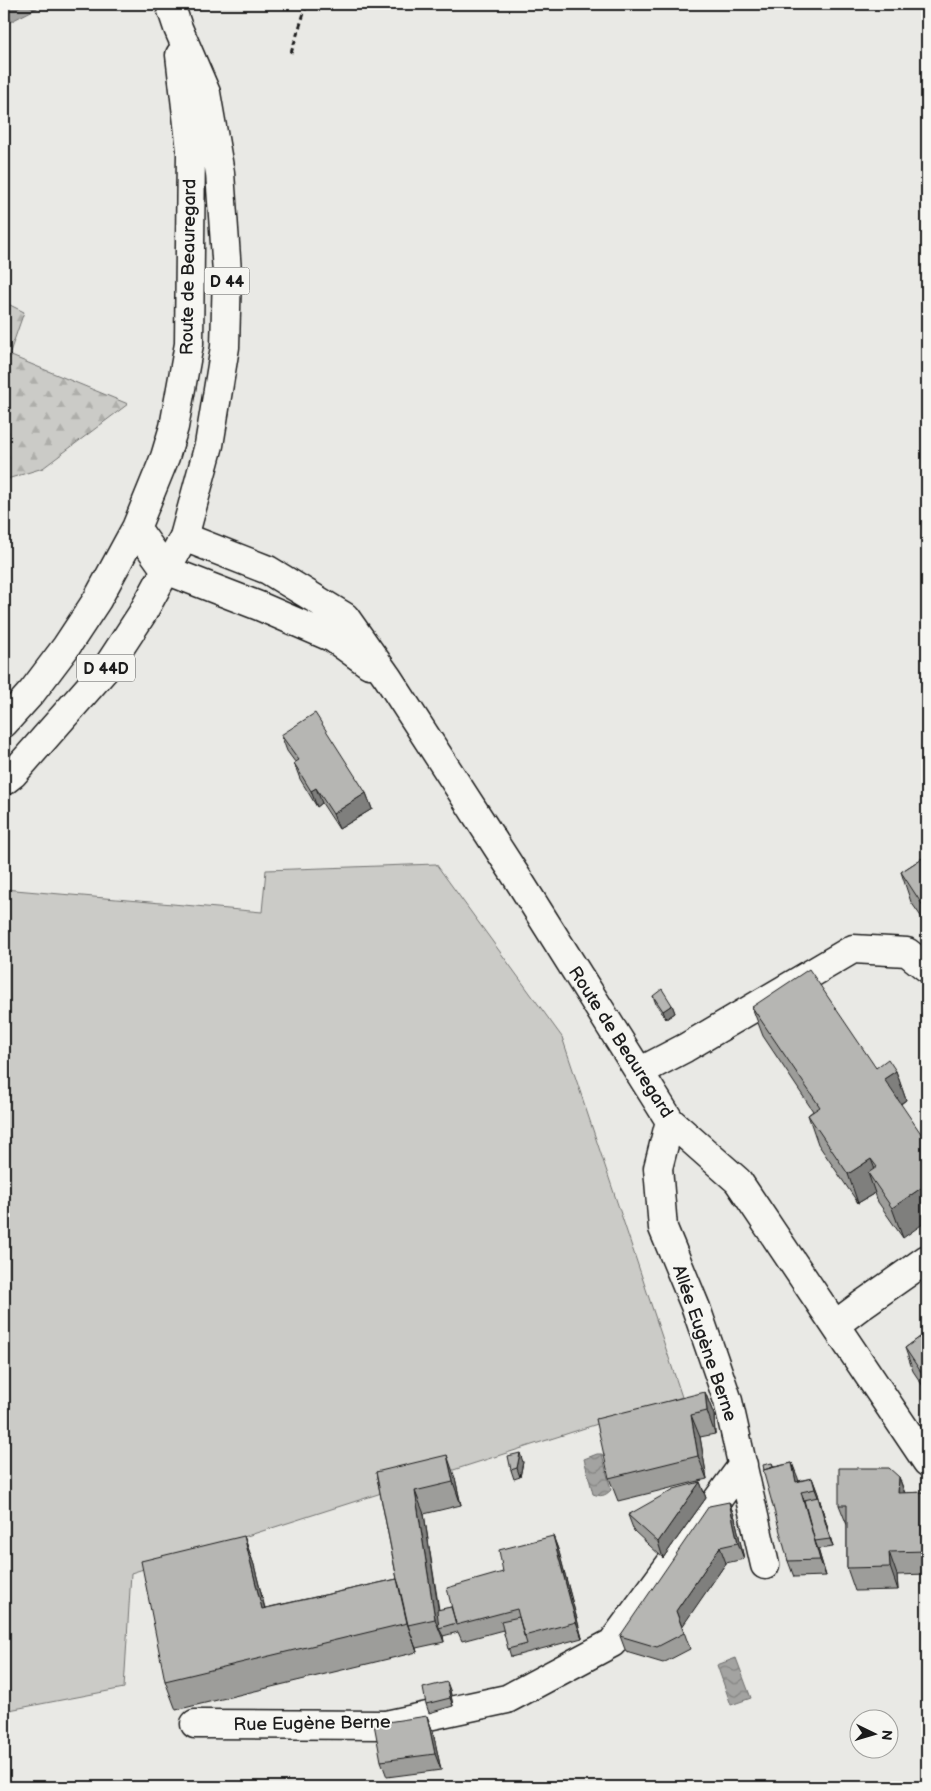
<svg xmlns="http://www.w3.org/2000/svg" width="931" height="1791" font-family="'Balsamiq Sans',sans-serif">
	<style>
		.green { fill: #cbcbc7; stroke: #747472 }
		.forest { fill: url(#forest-firs); stroke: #747472 }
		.water { fill: url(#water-waves); stroke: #6d6d6c }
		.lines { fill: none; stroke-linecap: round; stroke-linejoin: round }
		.minor-casing { stroke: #1c1c1c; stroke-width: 31 }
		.major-casing { stroke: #1c1c1c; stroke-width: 31 }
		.path { stroke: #1c1c1c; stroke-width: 3; stroke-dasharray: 5 4; stroke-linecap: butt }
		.minor { stroke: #f6f6f2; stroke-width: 28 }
		.major { stroke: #f6f6f2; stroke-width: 28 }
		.wall { fill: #9d9d9a; stroke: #1c1c1c }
		.shaded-wall { fill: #7f7f7d; stroke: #1c1c1c }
		.building { fill: #b6b6b3; stroke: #1c1c1c }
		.labels { text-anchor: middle; stroke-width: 4; stroke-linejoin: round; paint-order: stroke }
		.shield { fill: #f6f6f2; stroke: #5d5d5c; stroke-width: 1 }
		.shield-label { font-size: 16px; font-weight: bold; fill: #1c1c1c }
		.street-label { font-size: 18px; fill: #1c1c1c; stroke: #f6f6f2 }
	</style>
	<defs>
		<pattern id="forest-firs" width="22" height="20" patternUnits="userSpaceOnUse" patternTransform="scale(1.25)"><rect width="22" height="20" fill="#cbcbc7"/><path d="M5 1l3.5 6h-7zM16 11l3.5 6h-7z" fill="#aeaeaa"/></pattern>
		<pattern id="water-waves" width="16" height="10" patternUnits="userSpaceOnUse" patternTransform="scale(1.25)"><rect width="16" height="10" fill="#a3a3a1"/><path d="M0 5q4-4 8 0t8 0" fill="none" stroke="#848482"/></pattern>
	</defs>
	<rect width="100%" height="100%" fill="#e9e9e5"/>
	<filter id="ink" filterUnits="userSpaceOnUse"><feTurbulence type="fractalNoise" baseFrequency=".02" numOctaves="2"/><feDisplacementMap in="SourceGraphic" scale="10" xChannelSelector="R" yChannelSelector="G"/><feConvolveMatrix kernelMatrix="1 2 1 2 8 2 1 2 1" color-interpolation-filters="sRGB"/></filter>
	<g filter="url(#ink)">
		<path class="green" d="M 436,864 L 562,1037 L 682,1397 L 131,1573 L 124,1688 L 4,1711 L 4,889 L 262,912 L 266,870 Z"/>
		<path class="forest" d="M 4,302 L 24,312 L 9,355 L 128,404 L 43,468 L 4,480 Z"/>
		<path class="water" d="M 4,4 L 52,4 L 39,7 L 4,25 Z
			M 597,1454 L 602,1454 L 611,1490 C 605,1496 601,1497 593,1494 L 584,1459 Z
			M 736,1658 L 751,1698 L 731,1705 L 717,1665 Z"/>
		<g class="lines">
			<g class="minor-casing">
				<path id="minor" d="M 184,537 L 268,570 L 345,617 L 388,678 L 518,879 L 670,1121 L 738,1181 L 927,1462
					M 166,570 L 259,606 L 333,638 L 369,664
					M 639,1072 L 685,1048 L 853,949 L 907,952 L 927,968
					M 670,1121 L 658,1168 L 663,1228 L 696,1308 L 728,1401 L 765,1565
					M 835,1325 L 863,1304 L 927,1259
					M 195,1724 L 386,1725 L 507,1699 L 612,1643 L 743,1465"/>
			</g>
			<g class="major-casing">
				<path id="major" d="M 136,528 L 166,570
					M 4,723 L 32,692 L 66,647 L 97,600 L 136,528 L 165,457 L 174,427 L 189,344 L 191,150 L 180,55
					M 4,781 L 13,774 L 108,666 L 142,614 L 184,537 L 209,445 L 225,347 L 227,272 L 220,173 L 206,93 L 178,28 L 170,4"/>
			</g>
			<path class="path" d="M 291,53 L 307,4"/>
			<use href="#minor" class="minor"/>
			<use href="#major" class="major"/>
		</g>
		<path class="wall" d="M 281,735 L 366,793 L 372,809 L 339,829 L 322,803 L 317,807 L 300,779 L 294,763 L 295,762 L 287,751 Z
			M 927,855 L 927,925 L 911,902 L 901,872 Z
			M 653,996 L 672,1005 L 675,1013 L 666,1019 L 656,1004 Z
			M 752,1007 L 876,1068 L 896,1071 L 906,1100 L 901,1104 L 903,1238 L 878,1202 L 875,1193 L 858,1203 L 818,1144 L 808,1115 L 813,1111 L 763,1036 Z
			M 927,1332 L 927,1392 L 913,1371 L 905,1348 Z
			M 705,1392 L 714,1415 L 715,1434 L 700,1437 L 707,1479 L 618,1501 L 609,1478 Z
			M 523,1462 L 520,1477 L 514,1479 L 511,1470 Z
			M 772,1463 L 774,1467 L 792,1463 L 798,1481 L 812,1478 L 818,1494 L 833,1547 L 818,1549 L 826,1576 L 794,1577 L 788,1561 Z
			M 376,1472 L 455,1478 L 461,1505 L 424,1514 L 439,1610 L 451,1607 L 503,1572 L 553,1536 L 559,1552 L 582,1638 L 511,1657 L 503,1630 L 462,1641 L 458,1632 L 443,1636 L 444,1642 L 416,1648 L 417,1652 L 176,1710 L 165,1681 L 244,1536 L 254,1565 L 265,1608 L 397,1579 Z
			M 899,1477 L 905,1493 L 927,1492 L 927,1574 L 897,1575 L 898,1590 L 855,1591 L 847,1568 L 847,1525 L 839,1505 Z
			M 700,1482 L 706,1498 L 663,1558 L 634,1531 L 628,1515 Z
			M 729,1502 L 735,1518 L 744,1559 L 726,1563 L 682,1626 L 690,1649 L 663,1663 L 626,1652 L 620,1636 Z
			M 450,1690 L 453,1706 L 429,1713 L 426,1704 Z
			M 427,1716 L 433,1732 L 441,1770 L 387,1777 L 381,1761 Z"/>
		<path class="shaded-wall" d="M 316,788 L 322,803 L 317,807 L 311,791 Z
			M 366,793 L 372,809 L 339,829 L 333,814 Z
			M 672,1005 L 675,1013 L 666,1019 L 663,1011 Z
			M 896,1071 L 906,1100 L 894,1108 L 884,1079 Z
			M 871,1159 L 882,1188 L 868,1173 L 875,1193 L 858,1203 L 848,1174 Z
			M 927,1184 L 927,1221 L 903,1238 L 892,1208 Z
			M 705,1392 L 714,1415 L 715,1434 L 707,1411 Z
			M 691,1415 L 700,1437 L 707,1479 L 698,1456 Z
			M 520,1453 L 523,1462 L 520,1477 L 517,1468 Z
			M 447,1455 L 455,1478 L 461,1505 L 453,1482 Z
			M 792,1463 L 798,1478 L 802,1498 L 796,1482 Z
			M 899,1477 L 907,1500 L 898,1493 Z
			M 812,1478 L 818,1494 L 821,1505 L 815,1489 Z
			M 700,1482 L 706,1498 L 663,1558 L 658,1542 Z
			M 415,1491 L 424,1514 L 441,1627 L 439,1628 L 443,1636 L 444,1642 L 435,1619 Z
			M 801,1492 L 807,1508 L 815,1541 L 818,1549 L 826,1576 L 820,1560 Z
			M 818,1497 L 821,1505 L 833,1547 L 830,1539 Z
			M 729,1502 L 735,1518 L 744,1559 L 738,1543 Z
			M 244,1536 L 254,1565 L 272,1638 L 262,1609 Z
			M 553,1536 L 559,1552 L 582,1638 L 576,1622 Z
			M 720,1547 L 726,1563 L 682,1627 L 676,1611 Z
			M 889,1552 L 897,1575 L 898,1590 L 890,1567 Z
			M 397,1579 L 408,1608 L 408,1625 L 417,1652 L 407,1623 Z
			M 447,1682 L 450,1690 L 453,1706 L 450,1698 Z
			M 427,1716 L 433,1732 L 441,1770 L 435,1754 Z"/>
		<path class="building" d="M 315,713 L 366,793 L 333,814 L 316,788 L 311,791 L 294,763 L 299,760 L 281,735 Z
			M 927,855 L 927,912 L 901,872 Z
			M 809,969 L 876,1068 L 888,1059 L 896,1071 L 884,1079 L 922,1135 L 927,1132 L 927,1184 L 892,1208 L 868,1173 L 877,1167 L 871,1159 L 848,1174 L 808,1115 L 820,1107 L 752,1007 Z
			M 662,989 L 672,1005 L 663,1011 L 653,996 Z
			M 927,1332 L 927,1381 L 905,1348 Z
			M 705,1392 L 707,1411 L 691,1415 L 698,1456 L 609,1478 L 596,1419 Z
			M 520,1453 L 517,1468 L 511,1470 L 508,1456 Z
			M 447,1455 L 453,1482 L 415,1491 L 435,1619 L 408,1625 L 399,1585 L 397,1579 L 376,1472 Z
			M 772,1463 L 773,1467 L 764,1470 L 763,1465 Z
			M 792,1463 L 796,1482 L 812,1478 L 815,1489 L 801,1492 L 820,1560 L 788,1561 L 763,1470 Z
			M 839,1468 L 889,1468 L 899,1477 L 898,1493 L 927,1492 L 927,1551 L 889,1552 L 890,1567 L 847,1568 L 847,1505 L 839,1505 Z
			M 700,1482 L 658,1542 L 628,1515 L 674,1489 Z
			M 818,1497 L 830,1539 L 815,1541 L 804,1500 Z
			M 729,1502 L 738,1543 L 720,1547 L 676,1611 L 684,1633 L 657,1647 L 620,1636 L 709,1506 Z
			M 244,1536 L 262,1609 L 397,1579 L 407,1623 L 165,1681 L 141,1561 Z
			M 553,1536 L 576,1622 L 524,1636 L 517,1609 L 456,1625 L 447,1588 L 503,1572 L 499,1550 Z
			M 451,1607 L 456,1623 L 439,1628 L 437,1610 Z
			M 519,1617 L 527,1644 L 508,1649 L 501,1621 Z
			M 447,1682 L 450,1698 L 426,1704 L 423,1688 Z
			M 427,1716 L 435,1754 L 381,1761 L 374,1724 Z"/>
	</g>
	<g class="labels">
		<g class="shield">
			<rect x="204.5" y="267.5" width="45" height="27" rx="4"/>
			<rect x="77" y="654.5" width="58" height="27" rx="4"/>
		</g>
		<g class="shield-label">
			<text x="227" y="287">D 44</text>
			<text x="106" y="674">D 44D</text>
		</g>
		<g class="street-label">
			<text transform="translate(188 267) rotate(-89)" y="6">Route de Beauregard</text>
			<text transform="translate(621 1042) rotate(57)" y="6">Route de Beauregard</text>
			<text transform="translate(705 1343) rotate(71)" y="6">Allée Eugène Berne</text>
			<text transform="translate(312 1723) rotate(-1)" y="6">Rue Eugène Berne</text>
		</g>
	</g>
	<rect width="931" height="1791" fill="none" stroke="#f6f6f2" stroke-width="20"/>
	<rect x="10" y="10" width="911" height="1771" fill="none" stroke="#1c1c1c" stroke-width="2" filter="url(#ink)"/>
	<g transform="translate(874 1734) rotate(95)"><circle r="24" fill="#f6f6f2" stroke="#9f9f9c"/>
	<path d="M0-4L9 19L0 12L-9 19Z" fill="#1c1c1c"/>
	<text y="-8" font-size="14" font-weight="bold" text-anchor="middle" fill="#1c1c1c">N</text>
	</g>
</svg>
